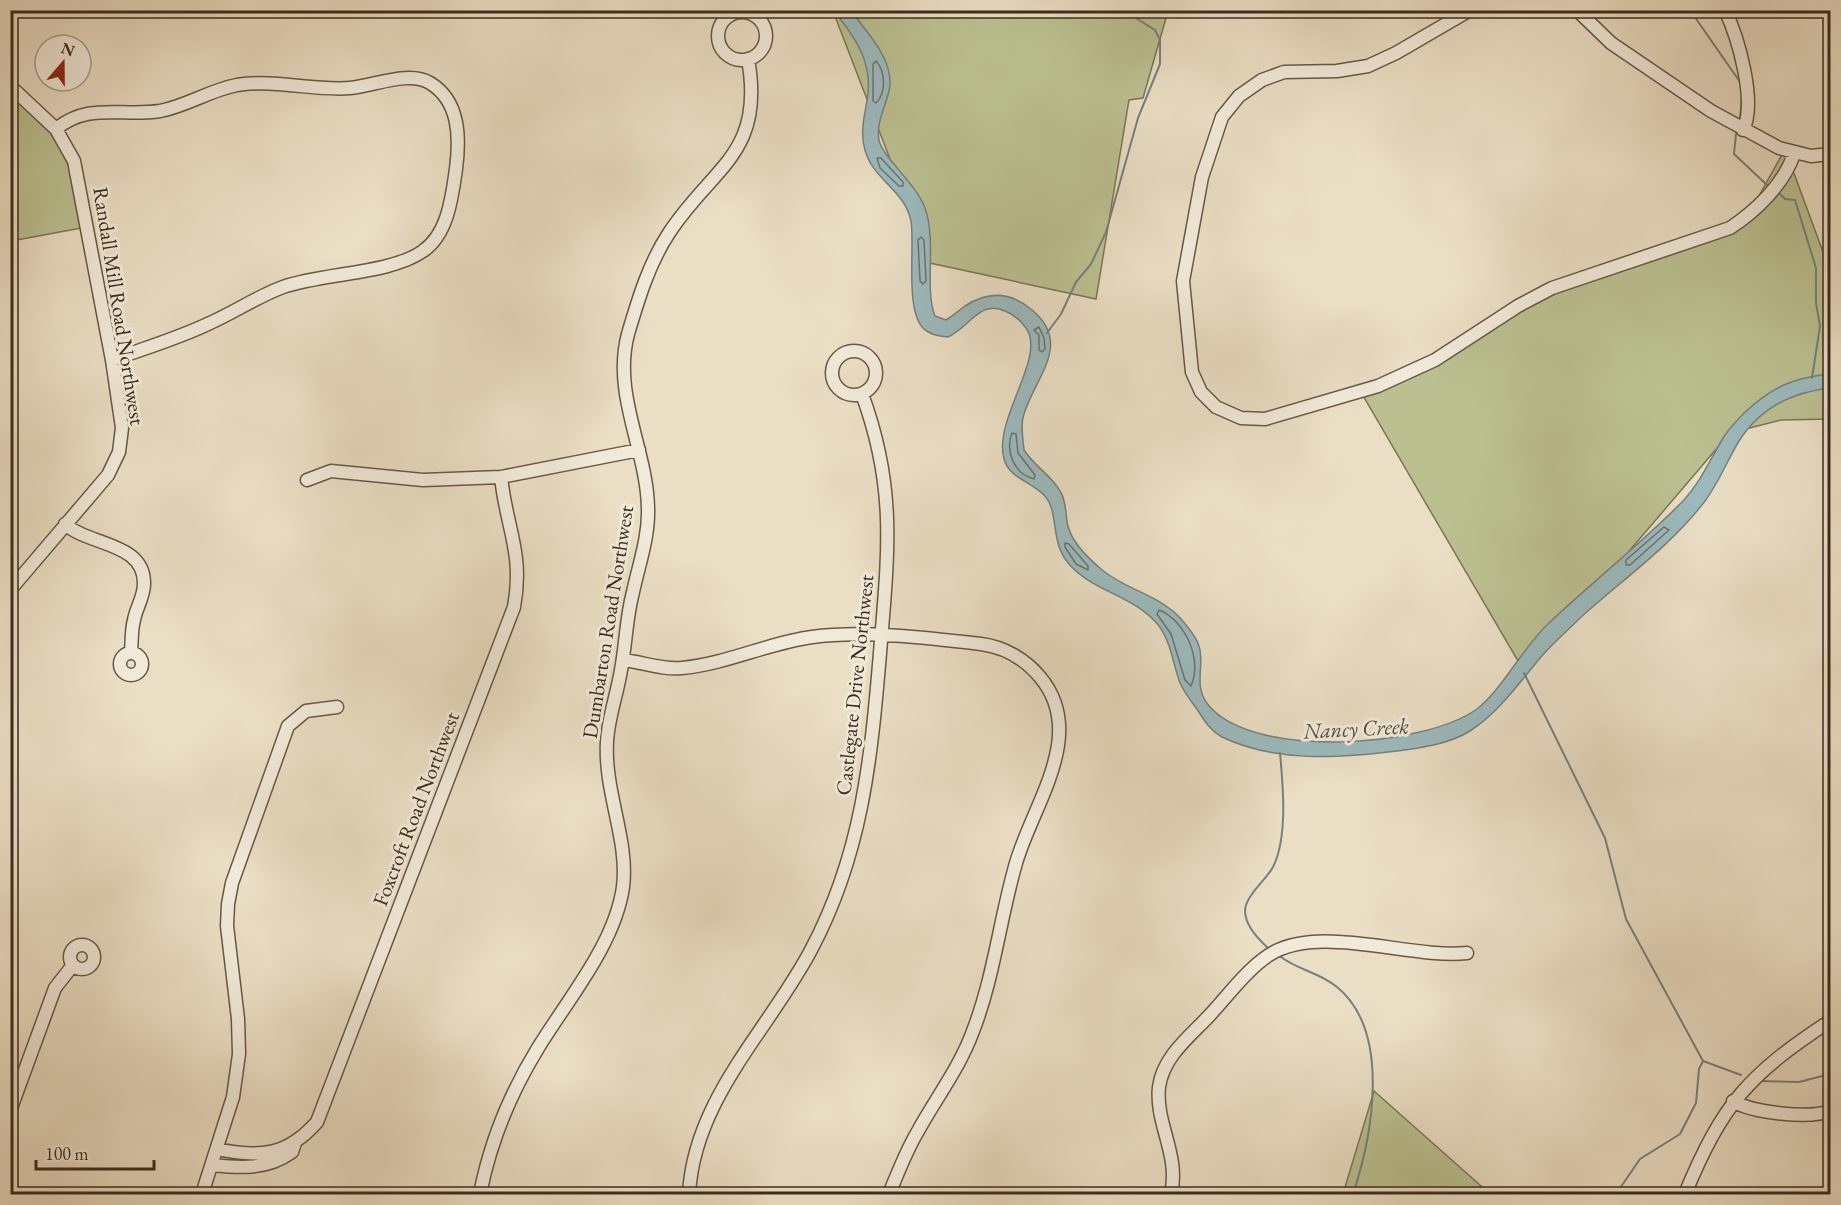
<svg xmlns="http://www.w3.org/2000/svg" width="1841" height="1205" font-family="'EB Garamond',serif">
	<style>
		.green { fill: #bbc091; stroke: #7b7657; stroke-width: 1.5 }
		.water { fill: #9cbabe; stroke: #75817e; stroke-width: 1.5 }
		.lines { fill: none; stroke-linecap: round; stroke-linejoin: round }
		.shore { stroke: #6c736e; stroke-width: 1.5 }
		.stream { stroke: #75817e; stroke-width: 2 }
		.minor-casing { stroke: #675847; stroke-width: 15 }
		.minor { stroke: #f1ead9; stroke-width: 12 }
		.labels { text-anchor: middle; stroke-width: 6; stroke-linejoin: round; paint-order: stroke }
		.street-label { font-size: 21px; fill: #3b2c1d; stroke: #f1ead9 }
		.water-label { font-size: 22px; font-style: italic; fill: #535045; stroke: #f1ead9 }
	</style>
	<rect width="100%" height="100%" fill="#eadec4"/>
	<filter id="stains"><feTurbulence type="fractalNoise" baseFrequency=".00333" numOctaves="4"/><feColorMatrix values="0 0 0 0 .2 0 0 0 0 .09 0 0 0 0 .02 0 0 0 .5 -.17"/></filter>
	<radialGradient id="worn" r=".72"><stop offset=".6" stop-color="#630" stop-opacity="0"/><stop offset="1" stop-color="#630" stop-opacity=".3"/></radialGradient>
	<path class="green" d="M 833,11 L 1168,11 L 1143,98 L 1129,100 L 1096,299 L 930,263 Z
		M 10,90 L 69,145 L 87,227 L 11,241 Z
		M 1785,149 L 1830,271 L 1830,419 L 1781,420 L 1730,433 L 1525,673 L 1362,394 L 1428,368 L 1511,308 L 1744,223 Z
		M 1374,1091 L 1490,1194 L 1343,1194 Z"/>
	<path class="water" d="M 834,11 L 851,11 C 867,32 896,62 889,91 C 885,108 876,123 879,140 C 882,157 916,183 925,208 C 937,242 924,288 935,316 L 946,320 C 953,316 958,311 965,306 C 988,291 1011,292 1032,310 C 1073,344 1035,377 1024,414 C 1020,425 1023,438 1024,450 C 1034,466 1051,475 1060,491 C 1067,501 1065,515 1068,526 C 1072,543 1088,558 1101,569 C 1125,590 1161,595 1182,620 C 1187,626 1195,636 1198,643 C 1207,666 1190,686 1211,708 C 1259,759 1424,747 1477,709 C 1501,691 1524,646 1548,624 C 1592,582 1641,544 1684,500 C 1701,481 1710,460 1723,438 C 1729,428 1737,421 1744,413 C 1772,387 1792,378 1830,374 L 1830,388 C 1793,392 1760,408 1739,441 C 1727,461 1719,482 1705,501 C 1671,546 1622,580 1580,618 C 1567,631 1553,643 1541,657 C 1519,683 1499,712 1470,731 C 1449,744 1421,748 1397,751 C 1339,758 1277,763 1222,737 C 1211,731 1205,722 1199,712 C 1192,702 1185,694 1180,683 C 1173,664 1171,642 1159,626 C 1136,596 1093,592 1069,564 C 1049,541 1060,512 1044,495 C 1032,482 1009,478 1004,459 C 993,418 1047,357 1026,328 C 1021,321 1013,314 1005,311 C 980,299 969,328 948,337 C 939,336 930,335 923,328 C 905,309 915,247 911,221 C 905,190 873,180 865,150 C 860,134 864,117 867,101 C 874,64 856,38 834,11 Z"/>
	<g class="lines">
		<path class="shore" d="M 876,61 C 886,72 886,93 876,103 L 873,101 L 873,64 Z
			M 877,158 L 881,158 L 903,182 L 903,186 L 899,186 L 880,168 Z
			M 921,237 L 924,240 L 926,281 L 923,284 L 920,281 L 918,240 Z
			M 1039,327 L 1044,338 L 1045,349 L 1042,352 L 1039,350 L 1039,335 L 1034,330 Z
			M 1012,433 L 1016,434 L 1018,453 L 1035,475 L 1034,479 C 1014,474 1005,451 1012,433 Z
			M 1664,527 L 1669,530 L 1630,565 L 1626,565 L 1626,560 Z
			M 1065,543 L 1069,544 L 1088,566 L 1088,570 L 1076,564 L 1065,547 Z
			M 1159,610 C 1185,620 1203,660 1191,686 L 1185,680 L 1171,634 L 1157,614 Z"/>
		<path class="stream" d="M 1690,10 L 1740,82
			M 1740,120 L 1742,96
			M 1736,134 L 1734,154 L 1767,185
			M 1778,192 L 1785,199 L 1795,200 L 1816,268 L 1816,303 L 1820,326 L 1812,378
			M 1047,333 L 1061,314 L 1076,282 L 1091,264 L 1106,232 L 1138,118 L 1160,64 L 1160,40 L 1155,30 L 1123,10
			M 1524,673 L 1605,838 L 1626,919 L 1703,1061 L 1741,1075
			M 1268,948 C 1257,938 1241,921 1246,905 C 1251,890 1266,880 1273,867 C 1288,837 1283,785 1280,753
			M 1281,957 C 1298,970 1321,973 1337,987 C 1392,1032 1372,1137 1353,1194
			M 1759,1081 L 1799,1082 L 1830,1074
			M 1616,1194 L 1640,1159 L 1680,1134 L 1696,1103 L 1699,1069 L 1703,1061"/>
		<g class="minor-casing">
			<path id="minor" d="M 1470,10 L 1396,53 L 1368,66 L 1337,71 L 1284,72 L 1262,80 L 1239,96 L 1222,117 L 1202,177 L 1183,281 L 1192,372 L 1201,392 L 1216,407 L 1241,418 L 1265,419 L 1378,386 L 1435,360 L 1518,306 L 1552,288 L 1730,228 C 1756,211 1784,184 1794,154
				M 1577,10 L 1611,43 L 1711,111 L 1779,148 L 1811,156 L 1830,154
				M 1725,10 C 1738,37 1757,102 1743,130
				M718 36a24 24 0 1 1 48 0a24 24 0 1 1-48 0Z
				M 10,86 L 56,129 L 74,161 L 112,360 L 122,428 L 119,452 L 108,475 L 10,590
				M 56,129 C 89,102 121,117 160,111 C 187,106 210,90 237,85 C 275,79 313,91 350,88 C 374,86 409,70 430,83 C 460,101 460,138 456,169 C 452,197 448,234 423,251 C 391,274 323,273 283,287 C 258,296 235,312 210,323 C 179,338 145,348 112,360
				M832 373a22 22 0 1 1 44 0a22 22 0 1 1-44 0Z
				M 307,480 L 331,471 L 423,480 L 501,477 L 639,450
				M 65,524 C 89,546 145,542 144,584 C 144,597 136,608 134,620 C 131,631 132,642 131,652
				M120 664a11 11 0 1 1 22 0a11 11 0 1 1-22 0Z
				M 623,660 C 643,662 661,670 682,668 C 726,664 768,643 812,637 C 862,630 930,638 981,644 C 1004,647 1025,659 1040,677 C 1088,734 1033,804 1016,863 C 1000,918 994,977 973,1031 C 960,1067 936,1098 918,1131 C 906,1151 898,1173 889,1194
				M70 957a12 12 0 1 1 24 0a12 12 0 1 1-24 0Z
				M 1733,1101 C 1753,1113 1809,1119 1830,1111
				M 10,1111 L 55,988 L 73,965
				M 217,1149 C 260,1158 287,1156 317,1122 L 514,607 C 524,553 506,527 501,477
				M 212,1165 C 241,1168 267,1170 292,1152 L 295,1143
				M 202,1194 L 233,1097 L 239,1054 L 238,1019 L 227,926 L 228,904 L 232,883 L 288,726 L 306,711 L 337,707
				M 480,1194 C 490,1143 511,1092 538,1048 C 568,999 615,944 623,887 C 629,840 604,792 607,742 C 608,718 617,695 621,670 C 626,644 626,618 633,592 C 639,564 649,537 648,508 C 647,450 612,394 628,334 C 638,300 649,263 669,233 C 713,166 765,154 748,59
				M 689,1194 C 694,1099 768,1031 811,950 C 862,854 871,760 880,653 C 888,554 897,489 862,394
				M 1171,1194 C 1180,1154 1155,1124 1159,1087 C 1163,1057 1189,1037 1208,1017 C 1227,997 1246,970 1269,955 C 1319,923 1409,959 1467,953
				M 1685,1194 C 1723,1103 1748,1075 1830,1021"/>
		</g>
		<use href="#minor" class="minor"/>
	</g>
	<g class="labels">
		<g class="street-label">
			<text transform="translate(119 306) rotate(81)" y="7">Randall Mill Road Northwest</text>
			<text transform="translate(608 622) rotate(-81)" y="7">Dumbarton Road Northwest</text>
			<text transform="translate(855 685) rotate(-84)" y="7">Castlegate Drive Northwest</text>
			<text transform="translate(416 809) rotate(-69)" y="7">Foxcroft Road Northwest</text>
		</g>
		<g class="water-label">
			<text transform="translate(1356 728) rotate(-3)" y="8">Nancy Creek</text>
		</g>
	</g>
	<rect width="1841" height="1205" fill="none" stroke="#eadec4" stroke-width="36"/>
	<rect x="12" y="12" width="1817" height="1181" fill="none" stroke="#3b2c1d" stroke-width="3"/>
	<rect x="18" y="18" width="1805" height="1169" fill="none" stroke="#3b2c1d" stroke-width="1.5"/>
	<g transform="translate(63 63) rotate(20)"><circle r="28" fill="#f1ead9" stroke="#a89e8e" stroke-width="1.5"/>
	<path d="M0-4.5L10 22L0 15L-10 22Z" fill="#8f2418"/>
	<text y="-9" font-size="16" font-weight="bold" text-anchor="middle" fill="#3b2c1d">N</text>
	</g>
	<path d="M36 1160v9h118v-9" fill="none" stroke="#3b2c1d" stroke-width="3"/>
	<text x="45" y="1160" font-size="18" fill="#3b2c1d" stroke="#f1ead9" stroke-width="4.5" paint-order="stroke">100 m</text>
	<rect width="100%" height="100%" filter="url(#stains)"/>
	<rect width="100%" height="100%" fill="url(#worn)"/>
</svg>
